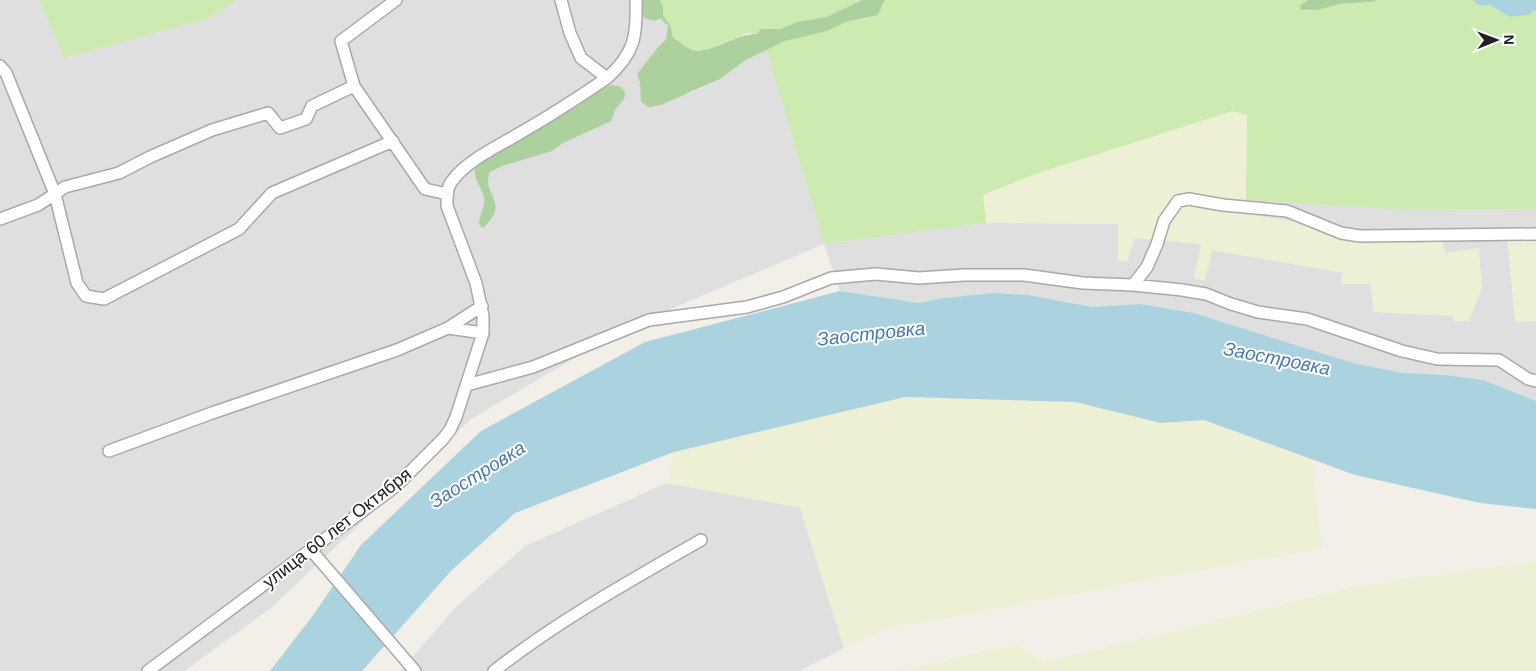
<svg xmlns="http://www.w3.org/2000/svg" width="1536" height="671" font-family="Helvetica,sans-serif">
	<style>
		.residential { fill: #e0dfdf }
		.farmland { fill: #eef0d5 }
		.grass { fill: #cdebb0 }
		.forest { fill: #add19e }
		.water { fill: #aad3df }
		.lines { fill: none; stroke-linecap: round; stroke-linejoin: round }
		.minor-casing { stroke: #a9a9a9; stroke-width: 14 }
		.minor { stroke: #fff; stroke-width: 11 }
		.labels { text-anchor: middle; stroke-width: 4; stroke-linejoin: round; paint-order: stroke }
		.street-label { font-size: 18px; fill: #222; stroke: #fff }
		.water-label { font-size: 19px; font-style: italic; fill: #4a7aab; stroke: #fff }
	</style>
	<rect width="100%" height="100%" fill="#f2efe9"/>
	<path class="residential" d="M 0,0 L 39,0 L 64,58 L 207,19 L 237,0 L 641,0 L 665,22 L 668,26 L 668,33 L 666,39 L 658,47 L 637,74 L 640,83 L 641,102 L 691,93 L 720,79 L 746,60 L 766,49 L 824,244 L 986,223 L 983,195 L 1035,174 L 1411,210 L 1536,209 L 1536,401 L 1483,380 L 1447,375 L 1403,373 L 1353,363 L 1194,313 L 1140,304 L 1092,307 L 1028,295 L 993,293 L 943,298 L 919,303 L 840,291 L 824,244 L 626,328 L 471,419 L 271,608 L 184,671 L 0,671 Z
		M 667,483 L 800,507 L 844,648 L 800,671 L 400,671 L 455,608 L 525,546 Z"/>
	<path class="farmland" d="M 1233,111 L 1247,115 L 1246,214 L 1370,233 L 1371,239 L 1417,243 L 1443,241 L 1445,253 L 1479,248 L 1482,288 L 1469,321 L 1454,321 L 1453,316 L 1373,312 L 1371,284 L 1341,284 L 1343,273 L 1212,250 L 1205,281 L 1194,278 L 1201,244 L 1135,238 L 1127,261 L 1118,261 L 1118,224 L 986,223 L 983,195 L 1035,174 Z
		M 1536,232 L 1536,321 L 1515,322 L 1507,235 Z
		M 905,397 L 1075,402 L 1161,423 L 1204,420 L 1248,437 L 1312,458 L 1322,548 L 879,631 L 844,648 L 800,508 L 667,483 L 674,452 Z
		M 1536,561 L 1536,671 L 898,671 L 1017,644 L 1044,662 L 1362,585 Z"/>
	<path class="grass" d="M 39,0 L 237,0 L 207,19 L 64,58 Z
		M 660,0 L 862,0 L 826,17 L 797,22 L 780,29 L 770,29 L 757,34 L 748,33 L 703,51 L 690,49 L 673,38 L 671,27 L 663,15 L 663,7 Z
		M 885,0 L 1308,0 L 1300,5 L 1301,10 C 1316,13 1327,5 1341,4 C 1353,2 1367,5 1377,0 L 1472,0 L 1479,6 L 1490,5 L 1509,17 L 1536,11 L 1536,209 L 1411,210 L 1246,200 L 1247,115 L 1233,111 L 1035,174 L 983,195 L 986,223 L 824,244 L 766,49 L 795,37 L 827,31 L 846,22 L 867,18 L 883,7 Z"/>
	<path class="forest" d="M 641,0 L 660,0 L 663,7 L 663,15 L 671,27 L 673,38 C 679,41 684,46 690,49 C 706,57 736,33 757,34 L 761,29 L 780,29 L 797,22 L 826,17 L 862,0 L 885,0 L 878,15 L 846,22 L 827,31 L 785,41 L 746,60 L 720,79 L 661,105 L 649,107 L 641,102 L 640,83 L 637,74 L 658,47 L 666,39 L 668,26 L 660,18 L 654,21 L 644,18 L 640,4 Z
		M 1308,0 L 1377,0 L 1372,2 L 1340,4 L 1317,10 L 1301,10 L 1300,5 Z
		M 611,85 L 621,87 L 625,92 L 624,99 L 615,110 L 611,121 L 563,143 L 552,151 L 502,166 L 490,172 C 480,195 512,201 483,228 L 479,224 C 479,215 486,206 484,197 C 481,185 469,175 478,163 L 595,92 Z"/>
	<path class="water" d="M 1472,0 L 1536,0 L 1536,11 L 1533,11 L 1529,15 L 1509,17 L 1490,5 L 1479,6 Z
		M 840,291 L 919,303 L 943,298 L 993,293 L 1028,295 L 1092,307 L 1140,304 L 1194,313 L 1353,363 L 1403,373 L 1447,375 L 1483,380 L 1536,401 L 1536,509 L 1480,503 L 1355,475 L 1204,420 L 1161,423 L 1075,402 L 905,397 L 674,452 L 515,513 L 451,571 L 362,671 L 270,671 L 314,614 L 361,545 L 481,431 L 645,342 Z"/>
	<g class="lines">
		<g class="minor-casing">
			<path id="minor" d="M 396,0 L 341,41 L 354,86 L 425,189 L 447,194
				M 561,0 L 570,33 L 581,58 L 607,78
				M 0,66 L 6,73 L 55,194 L 38,205 L 0,219
				M 354,86 L 312,106 L 306,119 L 280,128 L 268,113 L 212,130 L 150,157 L 119,173 L 65,187 L 55,194 L 77,283 L 86,296 L 104,299 L 239,229 L 272,193 L 393,141
				M 1133,285 L 1147,267 L 1157,244 L 1164,221 L 1178,201 L 1189,199 L 1223,205 L 1287,211 L 1341,233 L 1360,236 L 1536,234
				M 448,328 L 482,306
				M 467,385 L 533,367 L 649,320 L 747,307 L 783,297 L 831,278 L 876,274 L 919,278 L 964,275 L 1024,275 L 1083,283 L 1133,285 L 1182,290 L 1206,294 L 1231,304 L 1258,312 L 1307,319 L 1402,351 L 1437,359 L 1499,360 L 1528,379 L 1536,381
				M 109,451 L 212,413 L 397,350 L 448,328 L 483,333
				M 311,550 L 415,671
				M 148,671 L 396,486 L 443,439 L 450,430 L 456,417 L 483,333 L 483,316 L 476,283 L 447,206 C 447,198 446,188 452,181 C 467,160 499,146 520,133 C 550,116 579,97 607,78 C 635,53 637,36 636,0
				M 494,671 C 559,620 630,581 701,540"/>
		</g>
		<use href="#minor" class="minor"/>
	</g>
	<g class="labels">
		<g class="street-label">
			<text transform="translate(337 528) rotate(-38)" y="6">улица 60 лет Октября</text>
		</g>
		<g class="water-label">
			<text transform="translate(871 333) rotate(-6)" y="7">Заостровка</text>
			<text transform="translate(1277 358) rotate(11)" y="7">Заостровка</text>
			<text transform="translate(477 474) rotate(-32)" y="7">Заостровка</text>
		</g>
	</g>
	<g transform="translate(1496 40) rotate(89)" stroke="#ffffff" stroke-width="4" paint-order="stroke">
	<path d="M0-4L9 19L0 12L-9 19Z" fill="#222222"/>
	<text y="-8" font-size="14" font-weight="bold" text-anchor="middle" fill="#222222">N</text>
	</g>
</svg>
